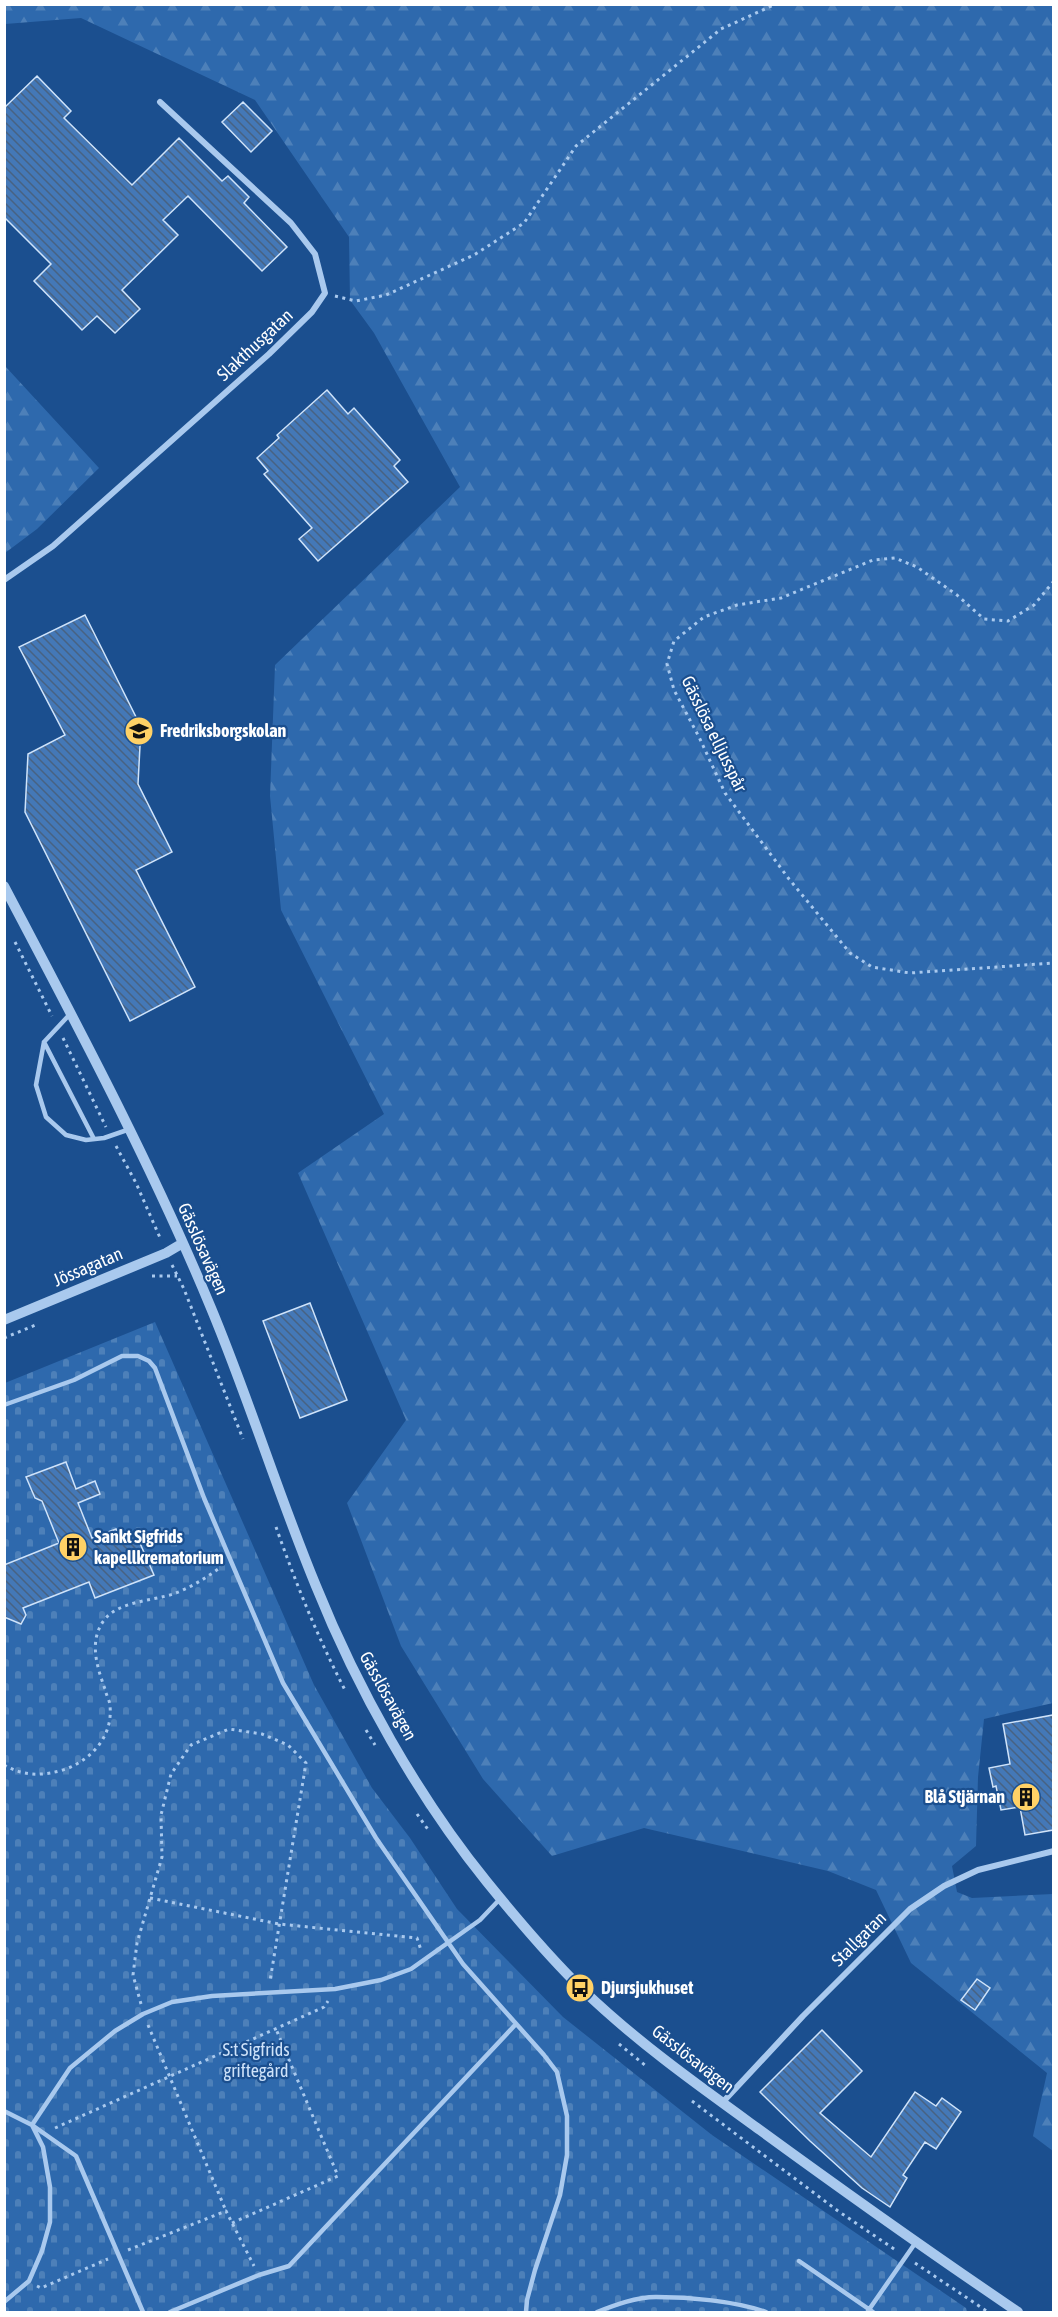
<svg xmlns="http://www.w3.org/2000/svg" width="1058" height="2317" font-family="'Asap Condensed',sans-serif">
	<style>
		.forest { fill: url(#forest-firs) }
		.cemetery { fill: url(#cemetery-stones) }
		.building { fill: url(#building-back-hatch); stroke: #cfe3fa; stroke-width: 1.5 }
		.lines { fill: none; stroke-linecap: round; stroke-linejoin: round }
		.path { stroke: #a9c9ee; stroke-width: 3; stroke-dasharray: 3 4.5; stroke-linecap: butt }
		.service { stroke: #a9c9ee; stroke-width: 4.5 }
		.minor { stroke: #a9c9ee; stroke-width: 6 }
		.tertiary { stroke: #a9c9ee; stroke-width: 10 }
		.labels { text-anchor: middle; stroke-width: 4.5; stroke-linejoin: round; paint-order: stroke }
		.street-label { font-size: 18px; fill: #fff; stroke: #1b4f8f }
		.poi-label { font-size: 18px; font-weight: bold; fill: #fff; stroke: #1b4f8f; text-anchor: start }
		.park-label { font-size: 18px; fill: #cfe3fa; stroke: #1b4f8f }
	</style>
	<defs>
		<pattern id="forest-firs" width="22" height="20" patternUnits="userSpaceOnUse" patternTransform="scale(1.5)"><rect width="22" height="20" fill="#2e69ad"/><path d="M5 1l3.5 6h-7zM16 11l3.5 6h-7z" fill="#4d80b9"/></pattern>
		<pattern id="cemetery-stones" width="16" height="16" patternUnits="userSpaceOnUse" patternTransform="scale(1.5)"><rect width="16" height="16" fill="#2e69ad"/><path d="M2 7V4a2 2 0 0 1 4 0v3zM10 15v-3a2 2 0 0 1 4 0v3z" fill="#4d80b9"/></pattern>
		<pattern id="building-back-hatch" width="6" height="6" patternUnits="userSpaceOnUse" patternTransform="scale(1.5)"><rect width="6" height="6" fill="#4478b7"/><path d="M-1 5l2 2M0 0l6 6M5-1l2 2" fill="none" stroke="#486282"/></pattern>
	</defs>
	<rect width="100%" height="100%" fill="#1b4f8f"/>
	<path class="forest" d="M 5,4 L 1053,5 L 1053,1703 L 984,1719 L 978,1777 L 976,1846 L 952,1866 L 957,1892 L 972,1898 L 1053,1894 L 1053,2151 L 1033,2136 L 1047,2073 L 911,1963 L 876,1890 L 828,1871 L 644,1828 L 552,1856 L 483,1779 L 401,1646 L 347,1503 L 406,1420 L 298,1173 L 384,1114 L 281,910 L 270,796 L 275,665 L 460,487 L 374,333 L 350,300 L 349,237 L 255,100 L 81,18 L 5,24 Z
		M 5,366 L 99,468 L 37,529 L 5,553 Z"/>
	<path class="cemetery" d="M 155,1322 L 314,1685 L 372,1788 L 410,1838 L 457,1909 L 563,2017 L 712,2135 L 966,2308 L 967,2312 L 5,2312 L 5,1383 Z"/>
	<path class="building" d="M 37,76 L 71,111 L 64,118 L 132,185 L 179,138 L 222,181 L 228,176 L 249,197 L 244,203 L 287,247 L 262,271 L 188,196 L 163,220 L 178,235 L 122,290 L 140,309 L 115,333 L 97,316 L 82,330 L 34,281 L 51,264 L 4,217 L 4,108 Z
		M 243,102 L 272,131 L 251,152 L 222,122 Z
		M 327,390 L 348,414 L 354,408 L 400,460 L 394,466 L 408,482 L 318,561 L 299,539 L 312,528 L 264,474 L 268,471 L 257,458 L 279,438 L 277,435 Z
		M 85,615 L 141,727 L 138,784 L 172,852 L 136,870 L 195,987 L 130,1021 L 25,812 L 28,754 L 65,735 L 19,647 Z
		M 310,1303 L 347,1400 L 300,1418 L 263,1321 Z
		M 66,1462 L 76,1489 L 95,1481 L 100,1494 L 78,1503 L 92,1538 L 116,1529 L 119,1538 L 135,1532 L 154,1575 L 95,1598 L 89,1582 L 23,1608 L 26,1615 L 21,1624 L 4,1617 L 4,1565 L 59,1543 L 42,1501 L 35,1498 L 26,1477 Z
		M 1053,1715 L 1053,1830 L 1025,1835 L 1020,1807 L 1001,1810 L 996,1786 L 993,1787 L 989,1768 L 1010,1764 L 1003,1724 Z
		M 977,1979 L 990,1988 L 975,2010 L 961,2000 Z
		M 822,2030 L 862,2071 L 820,2113 L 871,2157 L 915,2092 L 936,2106 L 942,2098 L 961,2112 L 936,2149 L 925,2142 L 903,2175 L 907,2178 L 890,2207 L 862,2188 L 810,2141 L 760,2092 Z"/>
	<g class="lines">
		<path class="path" d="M 335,296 L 356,301 L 386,295 L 474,255 L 524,223 L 576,146 L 721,29 L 776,4
			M 1054,581 L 1034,605 L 1008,621 L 984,619 L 957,595 L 917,567 L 895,558 L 873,560 L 781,598 L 737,605 L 704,617 L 674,641 L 667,664 L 674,690 L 699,737 L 725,793 L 789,879 L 850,953 L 872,967 L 910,973 L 1054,963
			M 15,942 L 52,1016
			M 63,1038 L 106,1127
			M 116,1146 L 136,1183 L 161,1240
			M 172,1265 L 184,1289 L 243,1439
			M 152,1276 L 177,1276
			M 4,1338 L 38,1324
			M 276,1527 C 296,1584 318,1638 346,1692
			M 366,1730 L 375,1745
			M 4,1765 C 25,1777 44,1776 66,1769 C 92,1759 113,1736 110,1706 C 110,1701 106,1695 105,1689 C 97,1667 88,1640 105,1619 C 120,1601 152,1601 173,1594 C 190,1588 206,1578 221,1567
			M 417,1814 L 429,1831
			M 150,1898 L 279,1924 L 417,1938 L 421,1950
			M 141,2004 L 133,1975 L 137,1943 L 162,1857 L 161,1815 L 171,1774 L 191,1745 L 229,1729 L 262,1734 L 288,1745 L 306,1763 L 270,1981
			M 148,2025 L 226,2211
			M 619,2044 L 646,2066
			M 692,2101 L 838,2211 L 897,2251
			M 55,2128 L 324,2007 L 328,2001
			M 232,2223 L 338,2176 L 276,2029
			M 128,2250 L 226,2211 L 254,2266
			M 915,2263 L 988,2312
			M 37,2286 L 41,2288 L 108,2259"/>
		<path class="service" d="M 71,1013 L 44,1042 L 36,1085 L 46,1117 L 66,1135 L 86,1140 L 104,1138 L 130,1129
			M 44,1042 L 94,1139
			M 4,1405 L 74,1380 L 122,1356 L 138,1356 L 149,1361 L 155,1368 L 204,1498 L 283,1683 L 376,1838 L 463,1964 L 544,2055 L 557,2072 L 567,2116 L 567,2155 L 560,2195 L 535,2270 L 527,2300 L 526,2312
			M 4,2111 L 32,2125 L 43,2147 L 50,2187 L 50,2222 L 42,2251 L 29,2281 L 4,2302
			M 799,2261 L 873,2312
			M 868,2311 L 916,2242
			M 143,2312 L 76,2156 L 32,2125 L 70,2068 L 115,2031 L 143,2014 L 172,2002 L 212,1996 L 335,1989 L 381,1980 L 411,1969 L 480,1920 L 499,1900
			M 170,2312 L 259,2275 L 289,2266 L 516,2024
			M 597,2312 C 615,2305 636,2297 656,2297 C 689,2297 735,2301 766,2312"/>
		<path class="minor" d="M 4,580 L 53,546 L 269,354 L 312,312 L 325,293 L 315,254 L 291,223 L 160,102
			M 722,2103 L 803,2016 L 910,1909 L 944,1886 L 978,1870 L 1054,1851"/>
		<path class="tertiary" d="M 4,886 C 77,1025 151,1163 211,1308 C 249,1399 278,1494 316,1586 C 357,1688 418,1797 487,1882 C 517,1919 549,1957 583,1990 C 637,2042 699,2086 760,2130 C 845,2192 931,2253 1018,2312
			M 4,1320 L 166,1253 L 183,1243"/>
	</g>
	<defs>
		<g id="school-disc" transform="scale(1.5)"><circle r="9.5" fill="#ffd166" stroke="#1b4f8f"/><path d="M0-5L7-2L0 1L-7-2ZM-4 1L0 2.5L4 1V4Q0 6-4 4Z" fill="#111"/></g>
		<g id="building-disc" transform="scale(1.5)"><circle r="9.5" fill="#ffd166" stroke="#1b4f8f"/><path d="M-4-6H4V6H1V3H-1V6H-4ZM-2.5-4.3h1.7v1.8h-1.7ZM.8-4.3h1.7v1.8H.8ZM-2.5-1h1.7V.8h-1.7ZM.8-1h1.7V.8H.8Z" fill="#111"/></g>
		<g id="bus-disc" transform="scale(1.5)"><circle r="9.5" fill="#ffd166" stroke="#1b4f8f"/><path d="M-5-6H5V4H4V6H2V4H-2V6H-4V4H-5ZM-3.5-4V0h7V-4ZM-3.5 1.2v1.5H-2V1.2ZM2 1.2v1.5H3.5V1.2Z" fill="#111"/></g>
	</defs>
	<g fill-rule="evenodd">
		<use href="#school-disc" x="139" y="731"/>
		<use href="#building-disc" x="73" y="1547"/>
		<use href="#building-disc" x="1026" y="1797"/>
		<use href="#bus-disc" x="580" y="1988"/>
	</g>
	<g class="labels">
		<g class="street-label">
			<text transform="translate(255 345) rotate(-43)" y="6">Slakthusgatan</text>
			<text transform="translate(714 734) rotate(64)" y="6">Gässlösa elljusspår</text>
			<text transform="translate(203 1249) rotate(66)" y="6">Gässlösavägen</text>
			<text transform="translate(88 1267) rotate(-23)" y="6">Jössagatan</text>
			<text transform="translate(388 1696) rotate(61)" y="6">Gässlösavägen</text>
			<text transform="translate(859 1939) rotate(-45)" y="6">Stallgatan</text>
			<text transform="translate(693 2059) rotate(38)" y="6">Gässlösavägen</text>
		</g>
		<g class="poi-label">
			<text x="160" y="737">Fredriksborgskolan</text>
			<text x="94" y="1543">Sankt Sigfrids<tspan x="94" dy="21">kapellkrematorium</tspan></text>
			<text x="1005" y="1803" text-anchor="end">Blå Stjärnan</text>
			<text x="601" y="1994">Djursjukhuset</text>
		</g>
		<g class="park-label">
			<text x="256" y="2056">S:t Sigfrids<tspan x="256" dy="21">griftegård</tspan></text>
		</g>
	</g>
	<rect width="1058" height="2317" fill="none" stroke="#ffffff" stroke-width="12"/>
</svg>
